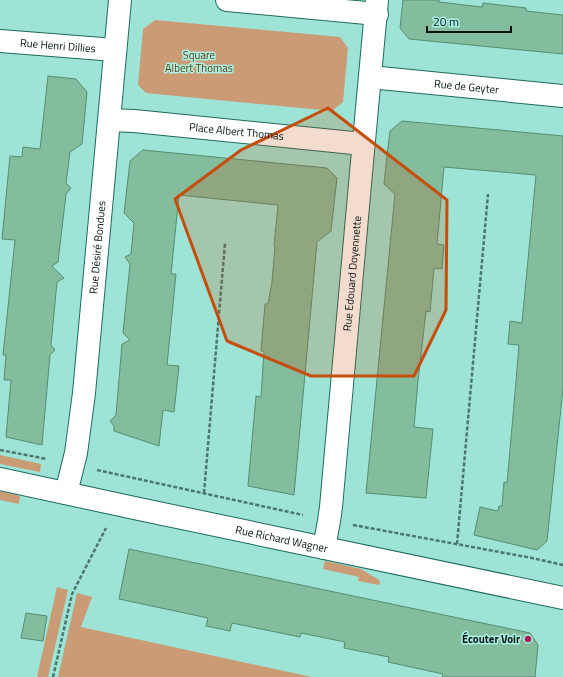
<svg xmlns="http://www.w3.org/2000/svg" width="563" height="677" font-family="'Titillium Web',sans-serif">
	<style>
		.green { fill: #ca9b75 }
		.building { fill: #84bc9e; stroke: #568d70 }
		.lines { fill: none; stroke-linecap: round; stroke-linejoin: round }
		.street-casing { stroke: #1f695e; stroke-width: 24 }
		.secondary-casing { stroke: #1f695e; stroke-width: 24 }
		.path { stroke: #4b776f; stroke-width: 2.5; stroke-dasharray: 4 2; stroke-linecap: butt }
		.street { stroke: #fff; stroke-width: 22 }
		.secondary { stroke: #fff; stroke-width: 22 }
		.marked { fill: #c54e0c; fill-opacity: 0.2; stroke: #c54e0c; stroke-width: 3; stroke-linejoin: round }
		.poi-dot { fill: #aa1d5c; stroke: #aaf1e3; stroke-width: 1.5 }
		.labels { text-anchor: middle; stroke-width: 3; stroke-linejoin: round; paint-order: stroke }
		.street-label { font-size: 11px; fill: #00130f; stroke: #aaf1e3 }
		.park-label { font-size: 11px; fill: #60360a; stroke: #aaf1e3 }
		.poi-label { font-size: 11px; font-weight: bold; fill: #00130f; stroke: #aaf1e3; text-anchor: end }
	</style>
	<rect width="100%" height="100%" fill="#9de4d6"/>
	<path class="green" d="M 155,20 L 340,37 L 348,48 L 343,102 L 332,111 L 146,93 L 138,85 L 143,29 Z
		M 0,455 L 41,464 L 40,472 L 0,464 Z
		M 0,491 L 20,496 L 19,504 L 0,500 Z
		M 325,561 L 361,569 L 379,580 L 380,582 L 379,585 L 358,581 L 359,577 L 323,569 Z
		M 57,587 L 68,590 L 48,677 L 37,677 Z
		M 77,593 L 92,597 L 81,627 L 312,677 L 58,677 Z"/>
	<path class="building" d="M 403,0 L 439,0 L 439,2 L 482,7 L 483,3 L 526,8 L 526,11 L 563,15 L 563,54 L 409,39 L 400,28 Z
		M 48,76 L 76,79 L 87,92 L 82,144 L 70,152 L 66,183 L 71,188 L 66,194 L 58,262 L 52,266 L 64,278 L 57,282 L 51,345 L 55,350 L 50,355 L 42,445 L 6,437 L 11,380 L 4,380 L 6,355 L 3,355 L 15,240 L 2,239 L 10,156 L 22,157 L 23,147 L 40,149 Z
		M 402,121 L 563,136 L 563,389 L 547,541 L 537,550 L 474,535 L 480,507 L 498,511 L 499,506 L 502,506 L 504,482 L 507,483 L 515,393 L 519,345 L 508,344 L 510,321 L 522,323 L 536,175 L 444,167 L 437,244 L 444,245 L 442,269 L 434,268 L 430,312 L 426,311 L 418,381 L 414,427 L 433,429 L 426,498 L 366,493 L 395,194 L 384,184 L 387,155 L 390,131 Z
		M 143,150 L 327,168 L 337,178 L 331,231 L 317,242 L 294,495 L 248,486 L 256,396 L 261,397 L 264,351 L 261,351 L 265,304 L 268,304 L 272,282 L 275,246 L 274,246 L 278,205 L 179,195 L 171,274 L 176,274 L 167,365 L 179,366 L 174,412 L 163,410 L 159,446 L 114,431 L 114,426 L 110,421 L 116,415 L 122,344 L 130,340 L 123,333 L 130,264 L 125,257 L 131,254 L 134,223 L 124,213 L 130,161 Z
		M 129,549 L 530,633 L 538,645 L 535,677 L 442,677 L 443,674 L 388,662 L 389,657 L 344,648 L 345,642 L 301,633 L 300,637 L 232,623 L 230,631 L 206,626 L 208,618 L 119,599 Z
		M 26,613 L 47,616 L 43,641 L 21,638 Z"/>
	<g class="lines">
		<g class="street-casing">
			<g id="street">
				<path d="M 227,0 L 377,14"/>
				<path id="s1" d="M 0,41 L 115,50"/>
				<path id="s2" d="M 370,77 L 563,96"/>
				<path id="s3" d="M 110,120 L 134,121 L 363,144"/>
				<path id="s4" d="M 66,493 L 76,453 L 84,393 L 120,0"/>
				<path id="s5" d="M 324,548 L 329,521 L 331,507 L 361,173 L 377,0"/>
			</g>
		</g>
		<g class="secondary-casing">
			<g id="secondary">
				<path id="s6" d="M 0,479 L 139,509 L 563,598"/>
			</g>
		</g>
		<path class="path" d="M 0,450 L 47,459
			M 97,470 L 303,515
			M 204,493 L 225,243
			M 353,525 L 532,558 L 563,565
			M 457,544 L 488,194
			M 53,677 L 72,594 L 106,528"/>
		<use href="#street" class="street"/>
		<use href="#secondary" class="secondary"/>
	</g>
	<path class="marked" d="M 328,108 L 447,200 L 446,310 L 414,376 L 311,376 L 227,341 L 175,199 L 241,150 Z"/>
	<circle class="poi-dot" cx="528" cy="639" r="4"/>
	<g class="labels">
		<g class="street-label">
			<text dy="4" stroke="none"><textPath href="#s1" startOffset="58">Rue Henri Dillies</textPath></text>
			<text dy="4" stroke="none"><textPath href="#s2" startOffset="97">Rue de Geyter</textPath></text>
			<text dy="4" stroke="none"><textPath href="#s3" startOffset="127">Place Albert Thomas</textPath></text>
			<text dy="4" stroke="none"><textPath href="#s4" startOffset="248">Rue Désiré Bondues</textPath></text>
			<text dy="4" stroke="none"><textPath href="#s5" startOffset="276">Rue Edouard Doyennette</textPath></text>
			<text dy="4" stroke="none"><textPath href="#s6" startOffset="288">Rue Richard Wagner</textPath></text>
		</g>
		<g class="park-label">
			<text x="199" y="59">Square<tspan x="199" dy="13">Albert Thomas</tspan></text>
		</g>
		<g class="poi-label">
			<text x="520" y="643">Écouter Voir</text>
		</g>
	</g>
	<path d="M427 26v6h84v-6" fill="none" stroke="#00130f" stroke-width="2"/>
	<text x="433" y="26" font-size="12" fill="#00130f" stroke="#aaf1e3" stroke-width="3" paint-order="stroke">20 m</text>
</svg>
